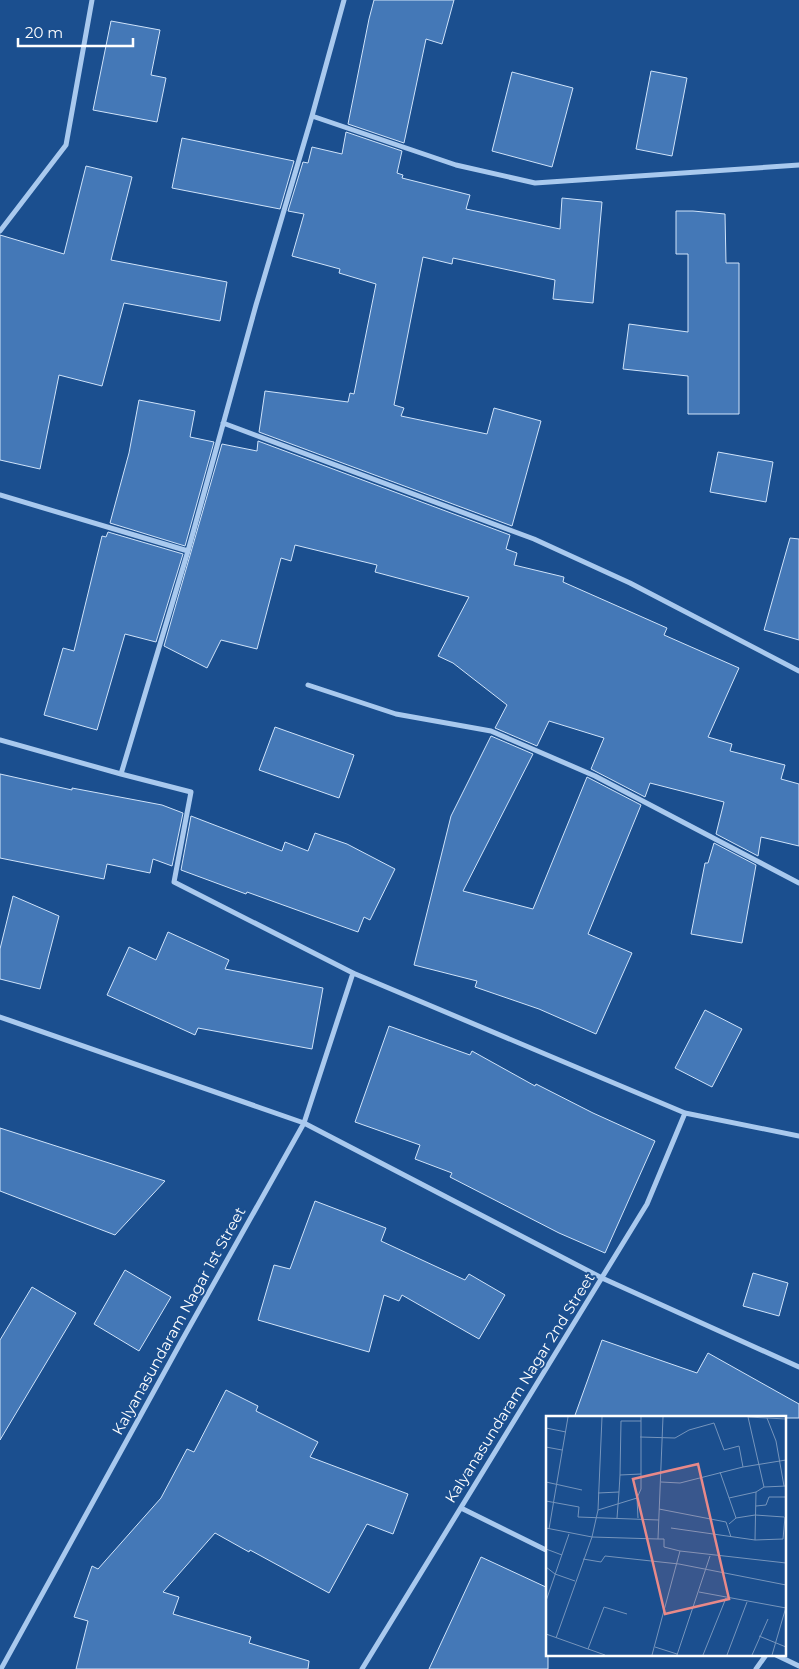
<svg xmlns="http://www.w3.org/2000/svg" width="799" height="1669" font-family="Montserrat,sans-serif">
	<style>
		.building { fill: #4478b7; stroke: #cfe3fa }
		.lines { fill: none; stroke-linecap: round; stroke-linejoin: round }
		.street { stroke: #a9c9ee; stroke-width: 5 }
		.labels { text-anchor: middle; stroke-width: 4; stroke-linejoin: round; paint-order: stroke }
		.street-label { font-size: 15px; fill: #fff; stroke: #1b4f8f }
		.inset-road { fill: none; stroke: #7695bc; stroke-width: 1 }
		.view { fill: #e88989; fill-opacity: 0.15; stroke: #e88989; stroke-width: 2.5 }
		.inset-edge { fill: none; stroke: #fff; stroke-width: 2.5 }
	</style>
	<rect width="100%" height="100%" fill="#1b4f8f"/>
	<path class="building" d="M 374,0 L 454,0 L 442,44 L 426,39 L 404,143 L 348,124 L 369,19 Z
		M 111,21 L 160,30 L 151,75 L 166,78 L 157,122 L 93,110 Z
		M 651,71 L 687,78 L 672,156 L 636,149 Z
		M 512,72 L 573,88 L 552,167 L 492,151 Z
		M 346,132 L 402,151 L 397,173 L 403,175 L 402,178 L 470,195 L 466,209 L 560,229 L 562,198 L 602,202 L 593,303 L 553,299 L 555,280 L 453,258 L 452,264 L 423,257 L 394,405 L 404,408 L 401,416 L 487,434 L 494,408 L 541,421 L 512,526 L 259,432 L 265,391 L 348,402 L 350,393 L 354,394 L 376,284 L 339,273 L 340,269 L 292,256 L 304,214 L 288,211 L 303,162 L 308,163 L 312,147 L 342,154 Z
		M 182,138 L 294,161 L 280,209 L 172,188 Z
		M 86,166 L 132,177 L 111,260 L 227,282 L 220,321 L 124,303 L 102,386 L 59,375 L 40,469 L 0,460 L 0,235 L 64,254 Z
		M 676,211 L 693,211 L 725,214 L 726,263 L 739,263 L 739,414 L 688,414 L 688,376 L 623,369 L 629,324 L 688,332 L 688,254 L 676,254 Z
		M 139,400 L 195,411 L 190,437 L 214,442 L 185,546 L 110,523 L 129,453 Z
		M 258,441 L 510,535 L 506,549 L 517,553 L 514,565 L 564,577 L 563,582 L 667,628 L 664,635 L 739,668 L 708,737 L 732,744 L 730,751 L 785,765 L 781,779 L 799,784 L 799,846 L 761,837 L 758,856 L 716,834 L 724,802 L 650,783 L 645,797 L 591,769 L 604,738 L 549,721 L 537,746 L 495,728 L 507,705 L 453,663 L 438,656 L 469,597 L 375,572 L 377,565 L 295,545 L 291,561 L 281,558 L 257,649 L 221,640 L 207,668 L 164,646 L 222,444 L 257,451 Z
		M 718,452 L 773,462 L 766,502 L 710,492 Z
		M 108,532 L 183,554 L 156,642 L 125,634 L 97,730 L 44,715 L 63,648 L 74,651 L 102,536 L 106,537 Z
		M 790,538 L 799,539 L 799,640 L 764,630 Z
		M 275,727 L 354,755 L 339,798 L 259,770 Z
		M 491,736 L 533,754 L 463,891 L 533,909 L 587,777 L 641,805 L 588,934 L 632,953 L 596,1034 L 539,1009 L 475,987 L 477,981 L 414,965 L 451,816 Z
		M 0,774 L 72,790 L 72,788 L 162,805 L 183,813 L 172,866 L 153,859 L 150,873 L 107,864 L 104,879 L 0,858 Z
		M 191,816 L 282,851 L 285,842 L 308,851 L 315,833 L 347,844 L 395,869 L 370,920 L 364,917 L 358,932 L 247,892 L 246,894 L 181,870 Z
		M 714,843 L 756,865 L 742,943 L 691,934 L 705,863 L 708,863 Z
		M 13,896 L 59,916 L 40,989 L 0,979 L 0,949 Z
		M 168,932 L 229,960 L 225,969 L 323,988 L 312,1049 L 198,1028 L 195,1035 L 107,995 L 129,947 L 156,960 Z
		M 705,1010 L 742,1029 L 712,1087 L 675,1068 Z
		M 389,1026 L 470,1055 L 472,1051 L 535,1086 L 536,1084 L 593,1113 L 655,1141 L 605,1253 L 559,1233 L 450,1177 L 452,1173 L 415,1159 L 420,1145 L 355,1122 Z
		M 0,1128 L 165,1181 L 115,1235 L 0,1191 Z
		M 315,1201 L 386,1228 L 381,1241 L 465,1280 L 469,1274 L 505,1295 L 479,1339 L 402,1295 L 399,1301 L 384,1295 L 369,1352 L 258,1320 L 274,1265 L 290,1269 Z
		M 125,1270 L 171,1297 L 139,1351 L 94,1324 Z
		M 753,1273 L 788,1283 L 779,1316 L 743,1306 Z
		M 32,1287 L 76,1313 L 0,1440 L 0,1340 Z
		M 602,1340 L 697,1373 L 708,1353 L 799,1404 L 799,1418 L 574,1418 Z
		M 226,1390 L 258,1406 L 256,1411 L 318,1442 L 310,1457 L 408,1494 L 393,1534 L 367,1524 L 329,1593 L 250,1550 L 249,1552 L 215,1533 L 163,1592 L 179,1597 L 173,1614 L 251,1637 L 249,1643 L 309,1661 L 308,1669 L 76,1669 L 88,1621 L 74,1617 L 92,1566 L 98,1569 L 161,1498 L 187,1449 L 194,1452 Z
		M 481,1557 L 548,1588 L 548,1669 L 429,1669 Z"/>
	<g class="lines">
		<path class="street" d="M 312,116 L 456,165 L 535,183 L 799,165
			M 0,231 L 66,145 L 92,0
			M 223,423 L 534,539 L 630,583 L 799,671
			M 0,495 L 188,551
			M 308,685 L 396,714 L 491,731 L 595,776 L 799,883
			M 0,740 L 121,774 L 188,551 L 256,305 L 312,116 L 344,0
			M 121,774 L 191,792 L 174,882 L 353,973 L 685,1113 L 799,1136
			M 0,1017 L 304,1123 L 602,1278 L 799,1367
			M 461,1508 L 548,1551
			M 776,1655 L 799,1666
			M 1,1669 L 181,1342 L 304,1123 L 353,973
			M 362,1669 L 647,1204 L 685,1113
			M 756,1669 L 766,1655"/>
	</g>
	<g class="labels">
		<g class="street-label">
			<text transform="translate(179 1321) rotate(-61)" y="5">Kalyanasundaram Nagar 1st Street</text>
			<text transform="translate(520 1388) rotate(-58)" y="5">Kalyanasundaram Nagar 2nd Street</text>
		</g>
	</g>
	<g transform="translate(546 1416)">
		<rect width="240" height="240" fill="#1b4f8f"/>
		<path class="inset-road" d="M 202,1 L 218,71M 202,1 L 240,3M 221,2 L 230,25 L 238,70M 95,5 L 75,5 L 74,59 L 95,58 L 95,1M 0,12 L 20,16M 94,21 L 129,22 L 143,14 L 168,7 L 178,34 L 193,30 L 197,51M 0,31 L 16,34M 174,56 L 190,102M 0,66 L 36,74M 115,66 L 134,67 L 197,51 L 240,44M 52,77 L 73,76 L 74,59M 91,82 L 92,102M 183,82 L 210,76M 0,85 L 33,91 L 32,101 L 113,104M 210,90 L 220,89 L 223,81 L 240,81M 113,93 L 180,106 L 185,121M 52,94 L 91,82 L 95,73 L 95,58M 71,102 L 73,76M 183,108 L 190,102 L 209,99 L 238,101M 0,112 L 46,121 L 52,94 L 56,1M 125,112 L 209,124 L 210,76 L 218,71 L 240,70M 3,113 L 22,1M 112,123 L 118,123 L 118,131 L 134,135 L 240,147M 209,124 L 237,123 L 239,101M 0,133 L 16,139M 37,143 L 55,146 L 59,140 L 133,148 L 240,169M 0,151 L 9,158 L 29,165M 153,176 L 240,192M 0,185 L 23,118M 0,218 L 59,239M 213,220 L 240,231M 10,222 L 46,121 L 112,123 L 117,1M 109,231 L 131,238M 42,233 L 58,191 L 81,198M 106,239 L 134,135M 131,239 L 164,140M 157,239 L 180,182M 181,239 L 201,186M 206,239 L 222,203M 226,239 L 240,191"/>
		<path class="view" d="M 152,48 L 183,183 L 119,198 L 87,63 Z"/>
		<rect width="240" height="240" class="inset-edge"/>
	</g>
	<path d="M18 38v8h115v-8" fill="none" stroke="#ffffff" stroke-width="2.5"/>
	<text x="25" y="38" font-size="15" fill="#ffffff" stroke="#1b4f8f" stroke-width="4" paint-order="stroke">20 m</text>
</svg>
